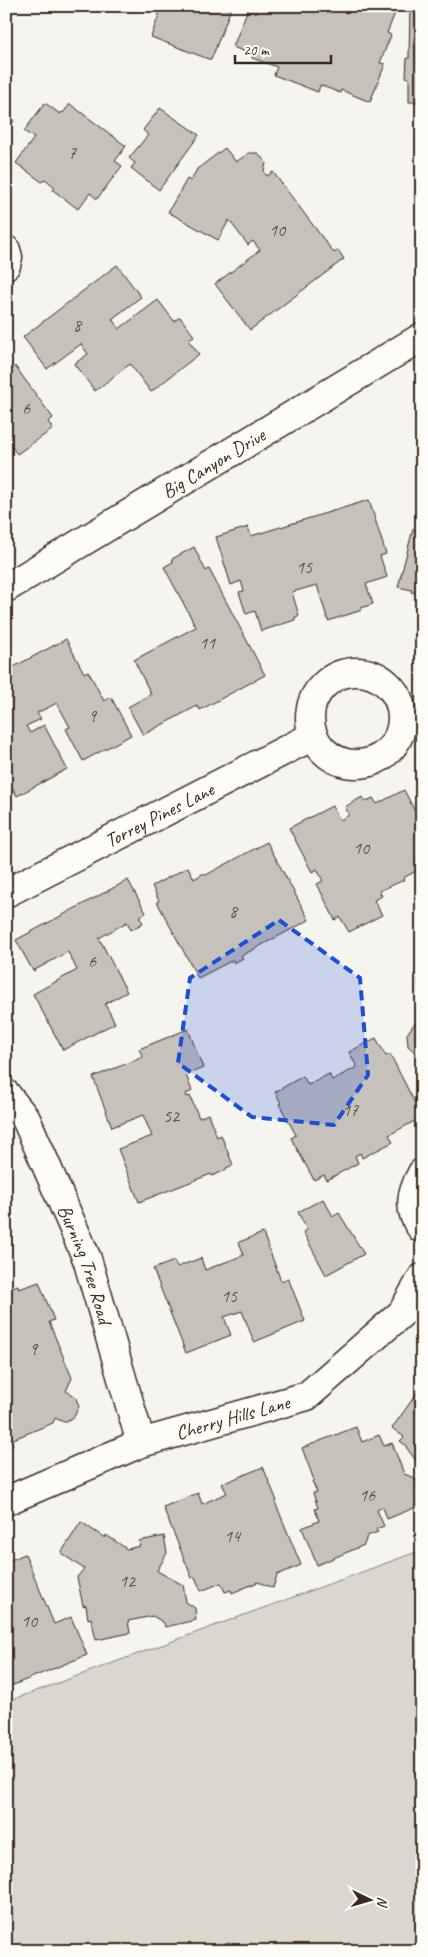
<svg xmlns="http://www.w3.org/2000/svg" width="428" height="1957" font-family="Caveat,sans-serif">
	<style>
		.green { fill: #dad6d0; stroke: #8a8077 }
		.building { fill: #c7c1bb; stroke: #3b2a1e }
		.lines { fill: none; stroke-linecap: round; stroke-linejoin: round }
		.minor-casing { stroke: #3b2a1e; stroke-width: 31 }
		.minor { stroke: #fdfcf7; stroke-width: 28 }
		.marked { fill: #1d4ed8; fill-opacity: 0.2; stroke: #1d4ed8; stroke-width: 4; stroke-dasharray: 10 6; stroke-linejoin: round }
		.labels { text-anchor: middle; stroke-width: 5; stroke-linejoin: round; paint-order: stroke }
		.number-label { font-size: 18px; fill: #5e5045 }
		.street-label { font-size: 20px; fill: #3b2a1e; stroke: #fdfcf7 }
	</style>
	<rect width="100%" height="100%" fill="#f5f4ee"/>
	<filter id="ink" filterUnits="userSpaceOnUse"><feTurbulence type="fractalNoise" baseFrequency=".02" numOctaves="2"/><feDisplacementMap in="SourceGraphic" scale="10" xChannelSelector="R" yChannelSelector="G"/><feConvolveMatrix kernelMatrix="1 2 1 2 8 2 1 2 1" color-interpolation-filters="sRGB"/></filter>
	<g filter="url(#ink)">
		<path class="green" d="M 422,1550 L 422,1951 L 6,1951 L 6,1702 Z"/>
		<path class="building" d="M 162,6 L 171,9 L 172,6 L 232,6 L 211,60 L 151,37 Z
			M 249,6 L 332,6 L 342,10 L 344,6 L 384,6 L 384,8 L 395,13 L 387,33 L 391,35 L 380,63 L 385,64 L 370,102 L 341,90 L 340,93 L 320,85 L 318,92 L 274,75 L 277,67 L 252,58 L 253,55 L 233,47 Z
			M 410,6 L 422,6 L 422,102 L 409,102 L 409,78 L 406,77 L 407,58 L 409,58 Z
			M 6,97 L 14,122 L 6,125 Z
			M 45,103 L 60,114 L 62,112 L 63,113 L 70,104 L 126,146 L 115,161 L 122,166 L 97,199 L 90,193 L 78,209 L 53,190 L 55,187 L 45,179 L 42,182 L 16,163 L 34,138 L 24,131 Z
			M 160,108 L 199,135 L 159,190 L 131,168 L 135,163 L 129,158 L 148,135 L 143,130 Z
			M 225,148 L 236,162 L 249,153 L 258,153 L 266,163 L 264,172 L 267,176 L 273,172 L 334,253 L 338,250 L 344,259 L 250,330 L 215,284 L 260,250 L 253,241 L 248,245 L 229,220 L 218,240 L 168,212 L 187,179 L 191,181 L 197,169 Z
			M 117,265 L 141,297 L 112,319 L 119,329 L 158,300 L 174,321 L 180,317 L 194,336 L 188,340 L 199,354 L 151,392 L 130,364 L 95,391 L 74,364 L 88,354 L 81,344 L 47,369 L 23,337 Z
			M 6,361 L 12,369 L 15,366 L 53,418 L 48,422 L 53,429 L 17,454 L 9,443 L 6,445 Z
			M 369,500 L 386,554 L 380,556 L 387,577 L 366,584 L 373,604 L 361,608 L 362,610 L 328,621 L 317,585 L 292,592 L 299,616 L 295,617 L 295,620 L 261,631 L 255,611 L 246,614 L 239,592 L 244,591 L 241,581 L 231,585 L 216,537 L 248,527 L 251,536 Z
			M 413,529 L 422,531 L 422,595 L 411,592 L 412,590 L 398,587 Z
			M 194,547 L 206,571 L 209,569 L 265,675 L 200,710 L 197,706 L 143,735 L 128,707 L 151,694 L 134,660 L 196,627 L 164,567 L 173,562 L 172,559 Z
			M 66,639 L 84,673 L 88,671 L 104,701 L 111,697 L 131,735 L 83,761 L 66,729 L 70,727 L 57,703 L 37,713 L 41,719 L 26,726 L 30,733 L 44,725 L 67,769 L 17,796 L 6,776 L 6,671 Z
			M 404,790 L 422,825 L 422,868 L 403,878 L 404,880 L 379,891 L 382,896 L 374,900 L 382,915 L 349,932 L 340,917 L 335,920 L 317,884 L 323,881 L 317,869 L 312,872 L 289,828 L 332,806 L 340,820 L 349,815 L 345,807 L 362,797 L 365,802 L 373,798 L 377,804 Z
			M 267,842 L 309,920 L 241,956 L 243,958 L 234,963 L 233,960 L 198,978 L 157,902 L 159,901 L 152,886 L 188,867 L 194,879 L 204,873 L 206,875 Z
			M 128,880 L 146,913 L 139,917 L 143,923 L 131,930 L 127,922 L 99,938 L 127,992 L 105,1004 L 115,1023 L 63,1050 L 33,994 L 77,970 L 68,952 L 33,971 L 16,940 Z
			M 422,978 L 422,1070 L 419,1070 L 417,1054 L 408,1046 L 407,1034 L 414,1024 L 422,1024 L 418,979 Z
			M 188,1029 L 203,1068 L 186,1075 L 192,1091 L 186,1094 L 187,1097 L 190,1096 L 199,1118 L 208,1114 L 217,1137 L 221,1135 L 233,1165 L 226,1168 L 226,1170 L 212,1176 L 211,1174 L 139,1202 L 118,1149 L 152,1136 L 143,1115 L 112,1127 L 93,1077 L 143,1057 L 139,1049 Z
			M 376,1038 L 386,1056 L 390,1054 L 422,1117 L 389,1135 L 393,1142 L 362,1158 L 360,1153 L 355,1156 L 358,1163 L 327,1180 L 324,1175 L 314,1180 L 291,1138 L 296,1135 L 279,1104 L 281,1103 L 275,1092 L 303,1076 L 308,1085 L 329,1074 L 332,1080 L 357,1067 L 349,1052 Z
			M 323,1199 L 333,1216 L 339,1213 L 364,1254 L 326,1275 L 303,1232 L 307,1230 L 298,1212 Z
			M 263,1233 L 281,1281 L 288,1278 L 305,1321 L 254,1342 L 242,1311 L 224,1317 L 231,1335 L 186,1353 L 153,1269 L 174,1261 L 177,1267 L 201,1258 L 205,1270 L 244,1255 L 239,1242 Z
			M 6,1279 L 10,1288 L 18,1285 L 19,1289 L 39,1282 L 54,1320 L 49,1322 L 72,1378 L 66,1391 L 75,1396 L 79,1406 L 74,1417 L 64,1422 L 55,1418 L 53,1423 L 11,1440 L 13,1445 L 6,1447 Z
			M 422,1386 L 422,1469 L 406,1447 L 407,1446 L 400,1441 L 404,1437 L 392,1428 Z
			M 356,1427 L 362,1442 L 379,1435 L 384,1446 L 392,1443 L 404,1474 L 412,1477 L 419,1483 L 421,1492 L 420,1501 L 414,1508 L 387,1519 L 383,1507 L 377,1510 L 384,1526 L 376,1529 L 378,1532 L 367,1536 L 364,1545 L 317,1565 L 302,1528 L 319,1521 L 315,1509 L 318,1508 L 313,1493 L 317,1492 L 312,1481 L 314,1480 L 302,1448 Z
			M 263,1467 L 277,1501 L 275,1502 L 301,1565 L 277,1575 L 273,1588 L 258,1582 L 232,1593 L 231,1590 L 225,1592 L 221,1583 L 201,1591 L 195,1577 L 192,1578 L 163,1507 L 198,1493 L 202,1504 L 227,1493 L 222,1484 Z
			M 81,1522 L 105,1538 L 106,1535 L 127,1549 L 140,1546 L 139,1541 L 164,1536 L 167,1553 L 157,1571 L 183,1585 L 186,1602 L 195,1608 L 196,1620 L 165,1627 L 164,1623 L 153,1616 L 128,1621 L 130,1633 L 96,1640 L 91,1618 L 88,1619 L 86,1605 L 83,1606 L 77,1577 L 84,1569 L 61,1553 Z
			M 25,1554 L 54,1624 L 71,1617 L 87,1655 L 6,1688 L 6,1562 Z"/>
		<g class="lines">
			<g class="minor-casing">
				<g id="minor">
					<path d="M 6,250 L 8,257 L 6,265"/>
					<path id="s1" d="M 6,588 L 422,337"/>
					<circle cx="356" cy="718" r="46"/>
					<path id="s2" d="M 6,893 L 313,736"/>
					<path id="s3" d="M 6,1094 L 26,1119 L 87,1259 L 141,1443"/>
					<path d="M 422,1173 C 411,1193 407,1210 422,1229"/>
					<path id="s4" d="M 6,1501 L 141,1443 L 307,1396 L 402,1313 L 422,1278"/>
				</g>
			</g>
			<use href="#minor" class="minor"/>
		</g>
	</g>
	<path class="marked" d="M 279,920 L 360,978 L 368,1075 L 334,1125 L 252,1117 L 178,1063 L 190,978 Z"/>
	<g class="labels">
		<g class="number-label">
			<text x="72" y="159">7</text>
			<text x="277" y="236">10</text>
			<text x="77" y="331">8</text>
			<text x="26" y="414">6</text>
			<text x="304" y="573">15</text>
			<text x="207" y="649">11</text>
			<text x="92" y="722">9</text>
			<text x="361" y="854">10</text>
			<text x="233" y="917">8</text>
			<text x="92" y="967">6</text>
			<text x="350" y="1116">17</text>
			<text x="171" y="1122">52</text>
			<text x="229" y="1302">15</text>
			<text x="33" y="1355">9</text>
			<text x="367" y="1501">16</text>
			<text x="232" y="1542">14</text>
			<text x="127" y="1587">12</text>
			<text x="29" y="1627">10</text>
		</g>
		<g class="street-label">
			<text dy="7" stroke="none"><textPath href="#s1" startOffset="242">Big Canyon Drive</textPath></text>
			<text dy="7" stroke="none"><textPath href="#s2" startOffset="172">Torrey Pines Lane</textPath></text>
			<text dy="7" stroke="none"><textPath href="#s3" startOffset="189">Burning Tree Road</textPath></text>
			<text dy="7" stroke="none"><textPath href="#s4" startOffset="242">Cherry Hills Lane</textPath></text>
		</g>
	</g>
	<rect width="428" height="1957" fill="none" stroke="#fdfcf7" stroke-width="25"/>
	<rect x="12" y="12" width="403" height="1932" fill="none" stroke="#3b2a1e" stroke-width="2" filter="url(#ink)"/>
	<g transform="translate(370 1900) rotate(95)" stroke="#fdfcf7" stroke-width="4" paint-order="stroke">
	<path d="M0-4L9 19L0 12L-9 19Z" fill="#3b2a1e"/>
	<text y="-8" font-size="14" font-weight="bold" text-anchor="middle" fill="#3b2a1e">N</text>
	</g>
	<path d="M235 55v8h96v-8" fill="none" stroke="#3b2a1e" stroke-width="2.5"/>
	<text x="243" y="55" font-size="15" fill="#3b2a1e" stroke="#fdfcf7" stroke-width="4" paint-order="stroke">20 m</text>
</svg>
